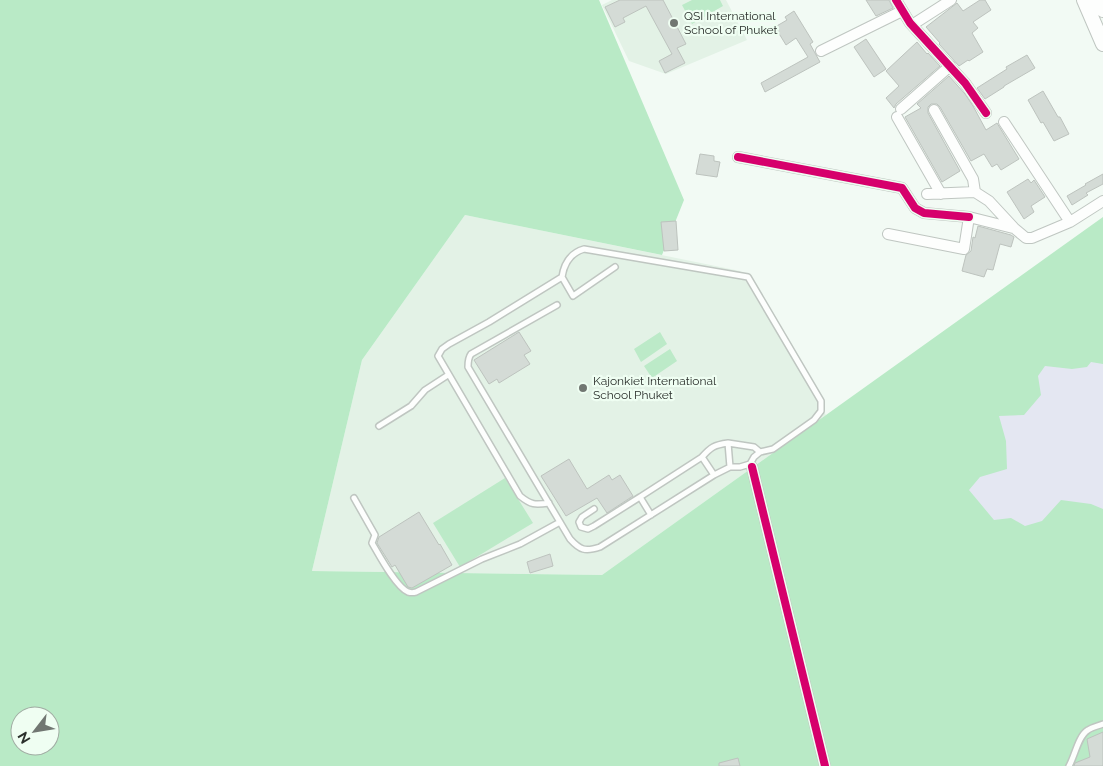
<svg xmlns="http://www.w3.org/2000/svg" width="1103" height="766" font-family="Raleway,sans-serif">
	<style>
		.built { fill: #e3f2e6 }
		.green { fill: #bceac8 }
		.forest { fill: #b9eac6; fill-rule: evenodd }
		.water { fill: #e4e7f2 }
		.building { fill: #d4dbd6; stroke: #bdc3be }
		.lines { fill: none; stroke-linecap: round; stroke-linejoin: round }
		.lane-casing { stroke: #bfc6c1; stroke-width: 8 }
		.street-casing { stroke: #bfc6c1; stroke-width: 12 }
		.secondary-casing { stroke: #bfc6c1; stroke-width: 16 }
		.lane { stroke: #fdfefd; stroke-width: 5 }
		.street { stroke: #fdfefd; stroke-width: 10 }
		.secondary { stroke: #fdfefd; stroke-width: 14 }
		.cycleway-casing { stroke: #effef2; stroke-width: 11 }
		.cycleway { stroke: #d6006c; stroke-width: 8 }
		.poi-dot { fill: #717772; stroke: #effef2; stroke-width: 2 }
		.labels { text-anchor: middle; stroke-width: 4.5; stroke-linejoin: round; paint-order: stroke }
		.poi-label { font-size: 12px; fill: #2b302c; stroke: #effef2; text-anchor: start }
	</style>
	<rect width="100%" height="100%" fill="#f2faf4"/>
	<path class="built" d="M 612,0 L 726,0 L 747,40 L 666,74 L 629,61 L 602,5 Z
		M 465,215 L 740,271 L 826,415 L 602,575 L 312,571 L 362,360 Z"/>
	<path class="green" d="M 692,0 L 720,0 L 723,6 L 692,24 L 682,5 Z
		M 660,332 L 667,344 L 641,362 L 634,349 Z
		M 670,349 L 677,361 L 652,378 L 644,366 Z
		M 505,478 L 533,523 L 460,567 L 433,523 Z"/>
	<path class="forest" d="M 0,0 L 599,0 L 684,200 L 662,255 L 465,215 L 362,360 L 312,571 L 602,575 L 1103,217 L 1103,766 L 0,766 ZM 20,716 L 50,716 L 50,746 L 20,746 Z"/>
	<path class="water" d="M 1091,362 L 1103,364 L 1103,509 L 1091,504 L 1061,500 L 1042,521 L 1025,526 L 1011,518 L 994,520 L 969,490 L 980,477 L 1007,469 L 1006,441 L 999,416 L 1024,415 L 1041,395 L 1038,376 L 1045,366 L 1072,369 L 1087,367 Z"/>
	<path class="building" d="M 620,0 L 663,0 L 686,44 L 677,48 L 685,63 L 665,73 L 659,61 L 672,54 L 646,6 L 623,18 L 625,22 L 615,27 L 605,7 Z
		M 866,0 L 889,0 L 893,8 L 876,16 Z
		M 980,0 L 985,0 L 991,10 L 973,22 L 978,28 L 972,33 L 983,52 L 969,61 L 968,60 L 959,66 L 939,44 L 940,43 L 926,27 L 957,3 L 963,11 Z
		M 794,11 L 813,42 L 810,44 L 820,62 L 765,92 L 761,83 L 808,57 L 796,38 L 786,45 L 775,27 L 787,20 L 785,17 Z
		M 866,39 L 886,69 L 874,77 L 854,47 Z
		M 917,42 L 927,54 L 928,53 L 940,66 L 896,104 L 894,108 L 886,98 L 899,86 L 886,71 Z
		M 1027,55 L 1035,68 L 1004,86 L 1004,87 L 985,99 L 977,88 L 1007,69 L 1006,67 Z
		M 949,76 L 965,94 L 973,106 L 986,130 L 997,123 L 1019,159 L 1001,170 L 997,164 L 992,167 L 984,154 L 971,161 L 940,107 L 937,104 L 931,104 L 928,107 L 928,113 L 960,171 L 942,182 L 905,117 L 921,108 L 917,104 Z
		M 1043,91 L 1058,117 L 1060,117 L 1069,134 L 1054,141 L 1043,122 L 1041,123 L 1028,100 Z
		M 700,154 L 714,156 L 714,161 L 720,162 L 717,177 L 696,174 Z
		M 1103,174 L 1103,184 L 1086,193 L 1088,195 L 1072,205 L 1067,196 L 1086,185 L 1085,184 Z
		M 1028,179 L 1031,183 L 1034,180 L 1045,197 L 1031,206 L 1034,212 L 1024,219 L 1007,192 Z
		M 676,221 L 678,250 L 664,251 L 661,222 Z
		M 978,226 L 1011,235 L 1014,237 L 1011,247 L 1000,244 L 993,270 L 987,269 L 984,277 L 962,271 L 966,255 L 971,251 L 973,237 L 975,238 Z
		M 519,332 L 531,351 L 524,355 L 530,364 L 499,383 L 497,379 L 489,384 L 474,360 Z
		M 569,459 L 587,489 L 609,475 L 612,480 L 620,475 L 633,496 L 607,513 L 597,498 L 566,516 L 541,476 Z
		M 419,512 L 439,545 L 440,544 L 452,565 L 412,588 L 408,587 L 395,565 L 392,567 L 377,543 L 379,537 Z
		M 550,554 L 553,566 L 530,573 L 527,562 Z
		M 1103,732 L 1103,766 L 1074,766 L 1075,763 L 1090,757 L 1087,739 Z
		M 738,758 L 740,766 L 719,766 L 719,763 Z"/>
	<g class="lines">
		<g class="lane-casing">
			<path id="lane" d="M 562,277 L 573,296 L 615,267
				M 557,305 L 471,354 C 468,358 468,362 468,367 L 570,539 C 580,550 585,552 600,547 L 714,475
				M 379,426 L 411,406 L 425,390 L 448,375
				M 728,443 L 754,447 L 760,452 L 754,457 L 750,464 L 740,467 L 730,467 L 714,475 L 702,457 C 711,447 714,445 728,443 Z
				M 728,443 L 730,467
				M 354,498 L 375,535 L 372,543 C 379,555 396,587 408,592 C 412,593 412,593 416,592 L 482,559 L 520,544 L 560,522
				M 549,503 C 535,505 531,505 520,496 L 438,356 L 442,349 L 449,344 L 489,322 L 562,277 C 564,264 570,253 584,249 L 748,277 L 821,401 L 821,411 L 814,420 L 773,449 L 760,452
				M 594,509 L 582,517 L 579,522 L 581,527 L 588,529 L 594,526 L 640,497
				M 651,515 L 640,497 L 702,457
				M 1069,766 C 1075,756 1078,736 1088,730 C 1092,727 1098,726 1103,724"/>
		</g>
		<g class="street-casing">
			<path id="street" d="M 896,0 L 910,23 L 965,83 L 986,113
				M 912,25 L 951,0
				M 821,51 L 902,11
				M 901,109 L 950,66
				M 934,110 L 973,179 L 975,192
				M 897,117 L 941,194
				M 1004,122 L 1070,222 L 1103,201
				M 738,157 L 902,188 L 915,208 L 924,213 L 969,217
				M 927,194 L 975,192 L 989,201 L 1014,228 L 1026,238 L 1032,238 L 1070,222
				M 888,234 L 964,249 L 969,217 L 1013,228
				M 752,467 L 825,766"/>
		</g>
		<g class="secondary-casing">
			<path id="secondary" d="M 1084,0 L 1103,44
				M 1098,0 L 1103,10"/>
		</g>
		<use href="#lane" class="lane"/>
		<use href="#street" class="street"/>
		<use href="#secondary" class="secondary"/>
		<g class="cycleway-casing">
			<path id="cycleway" d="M 896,0 L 910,23 L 965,83 L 986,113
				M 738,157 L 902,188 L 915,208 L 924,213 L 969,217
				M 752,467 L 825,766"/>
		</g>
		<use href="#cycleway" class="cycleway"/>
	</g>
	<g class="poi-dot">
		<circle cx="674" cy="23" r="5"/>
		<circle cx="583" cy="388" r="5"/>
	</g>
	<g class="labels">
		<g class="poi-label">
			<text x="684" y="20">QSI International<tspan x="684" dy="14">School of Phuket</tspan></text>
			<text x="593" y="385">Kajonkiet International<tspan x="593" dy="14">School Phuket</tspan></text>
		</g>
	</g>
	<g transform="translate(35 731) rotate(239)"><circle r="24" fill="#effef2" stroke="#a1aca3"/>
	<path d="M0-4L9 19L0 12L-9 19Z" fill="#717772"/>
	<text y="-8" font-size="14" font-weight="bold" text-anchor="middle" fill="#2b302c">N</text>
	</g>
</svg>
